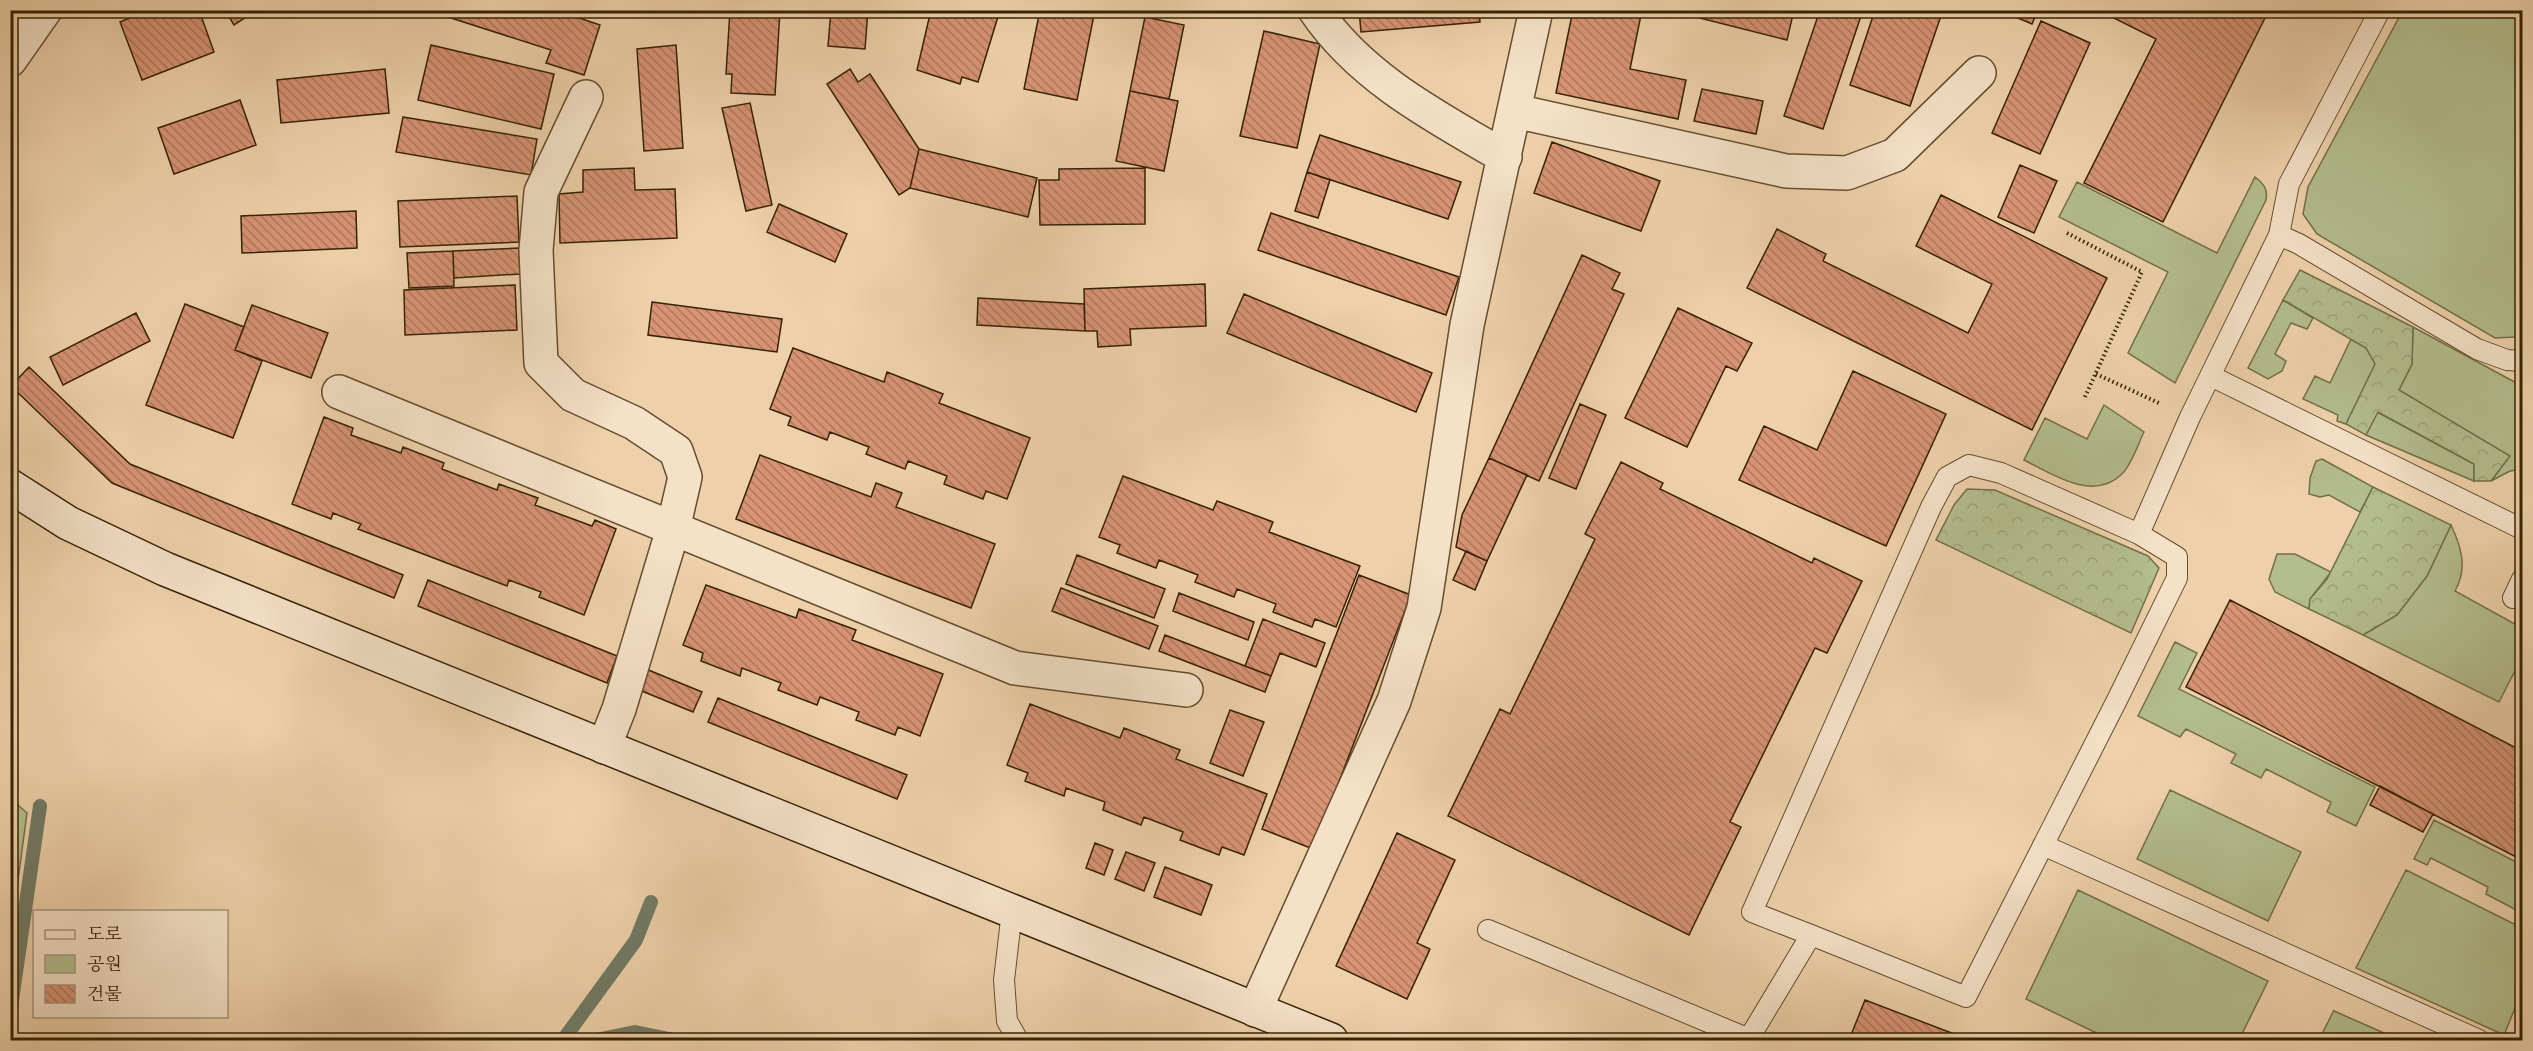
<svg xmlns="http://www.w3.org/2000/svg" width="2533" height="1051" font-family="'EB Garamond','Noto Serif KR',serif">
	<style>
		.green { fill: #b3bd8d; stroke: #747048; stroke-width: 1.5 }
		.forest { fill: url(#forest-crowns); stroke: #747048; stroke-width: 1.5 }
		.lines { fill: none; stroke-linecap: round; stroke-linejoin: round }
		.stream { stroke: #717b66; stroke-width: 14 }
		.building { fill: url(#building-back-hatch); stroke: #362204; stroke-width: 1.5 }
		.lane-casing { stroke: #644e2e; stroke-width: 22 }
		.street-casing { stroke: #644e2e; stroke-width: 36 }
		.secondary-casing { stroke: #362204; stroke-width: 36 }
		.path { stroke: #362204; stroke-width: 4; stroke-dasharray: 1.5 3; stroke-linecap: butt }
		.lane { stroke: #f4e1c8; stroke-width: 20 }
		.street { stroke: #f4e1c8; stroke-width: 33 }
		.secondary { stroke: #f4e1c8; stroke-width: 33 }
	</style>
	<defs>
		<pattern id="forest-crowns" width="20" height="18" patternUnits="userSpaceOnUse" patternTransform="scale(1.5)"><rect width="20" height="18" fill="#b3bd8d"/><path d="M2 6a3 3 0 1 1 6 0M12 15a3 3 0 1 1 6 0" fill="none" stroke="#9ba278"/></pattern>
		<pattern id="building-back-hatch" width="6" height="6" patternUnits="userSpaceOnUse" patternTransform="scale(1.5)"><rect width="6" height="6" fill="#d79374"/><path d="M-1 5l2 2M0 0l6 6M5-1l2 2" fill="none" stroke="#af785d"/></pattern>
	</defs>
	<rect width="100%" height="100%" fill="#eed1aa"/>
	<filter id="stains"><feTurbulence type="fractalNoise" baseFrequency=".00333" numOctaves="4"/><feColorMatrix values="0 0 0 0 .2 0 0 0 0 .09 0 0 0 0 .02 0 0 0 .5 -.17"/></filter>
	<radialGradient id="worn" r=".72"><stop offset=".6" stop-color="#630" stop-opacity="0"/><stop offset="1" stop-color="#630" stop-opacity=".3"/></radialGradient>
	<path class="green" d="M 2403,10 L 2522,11 L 2522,332 L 2515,337 L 2495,338 L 2317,234 L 2303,214 L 2308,187 Z
		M 2255,177 C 2264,184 2268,189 2266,200 L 2175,383 L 2128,353 L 2168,272 L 2059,217 L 2077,182 L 2217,253 Z
		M 2283,300 L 2313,318 L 2307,329 L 2291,323 L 2275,354 L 2286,361 L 2282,371 L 2268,379 L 2248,368 Z
		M 2413,327 L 2522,386 L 2522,469 L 2510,471 L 2491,481 L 2509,457 L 2399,390 L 2412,364 Z
		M 2351,339 L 2366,348 L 2376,364 L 2346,424 L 2337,421 L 2338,415 L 2303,399 L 2315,376 L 2330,383 Z
		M 2104,405 L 2144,432 C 2138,444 2132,464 2122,474 C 2093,502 2054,475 2024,460 L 2045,418 L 2087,439 Z
		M 2377,412 L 2474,464 L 2474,481 L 2366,435 Z
		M 2322,459 L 2373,487 L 2360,512 L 2329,495 L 2320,497 L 2309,494 L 2310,478 L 2316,461 Z
		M 2451,525 C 2461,546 2468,568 2455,591 L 2522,628 L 2522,657 L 2499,702 L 2363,635 L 2397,615 L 2427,576 Z
		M 2277,554 L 2295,554 L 2331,572 L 2310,599 L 2309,609 L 2275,592 L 2269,579 Z
		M 2175,642 L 2197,653 L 2179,689 L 2375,787 L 2356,826 L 2327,812 L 2331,802 L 2266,769 L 2261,778 L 2231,763 L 2236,754 L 2186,729 L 2180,737 L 2138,716 Z
		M 2170,790 L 2301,852 L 2268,921 L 2137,859 Z
		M 11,799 L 27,813 L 11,932 Z
		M 2434,820 L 2522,865 L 2522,907 L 2520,912 L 2486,894 L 2488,887 L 2431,858 L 2427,865 L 2414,859 Z
		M 2406,870 L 2522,928 L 2522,991 L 2504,1035 L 2356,968 Z
		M 2078,890 L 2268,981 L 2239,1040 L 2111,1040 L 2026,999 Z
		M 2334,1010 L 2334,1011 L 2400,1040 L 2319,1040 Z"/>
	<path class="forest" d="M 2300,270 L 2413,327 L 2412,364 L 2399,390 L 2510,456 L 2491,481 L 2474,481 L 2474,464 L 2378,412 L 2366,435 L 2346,424 L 2375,364 L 2366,348 L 2283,300 Z
		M 2373,487 L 2451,525 L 2427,576 L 2397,615 L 2363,635 L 2309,609 L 2310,599 L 2327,579 Z
		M 1967,489 L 1995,490 L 2148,556 L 2159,568 L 2131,633 L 1936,540 L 1954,505 Z"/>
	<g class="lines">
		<path class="stream" d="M 10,1014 L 40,806
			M 563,1040 L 636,940 L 651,902
			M 596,1040 L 635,1032 L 674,1040"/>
	</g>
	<path class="building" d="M 149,10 L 199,10 L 214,52 L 142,80 L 120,22 Z
		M 225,10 L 257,10 L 234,25 Z
		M 426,10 L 556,10 L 600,25 L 584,75 L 546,63 L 551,50 Z
		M 730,10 L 780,10 L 775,95 L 731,93 L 732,74 L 726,74 Z
		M 831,10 L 868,10 L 865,49 L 828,46 Z
		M 931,10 L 1000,10 L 978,82 L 962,77 L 960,84 L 917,70 Z
		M 1040,10 L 1095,10 L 1077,100 L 1024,89 Z
		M 1359,10 L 1479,10 L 1480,22 L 1361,32 Z
		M 1573,10 L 1642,10 L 1630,69 L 1686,80 L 1678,119 L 1556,93 Z
		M 1668,10 L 1794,10 L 1787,40 Z
		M 1820,10 L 1863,10 L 1823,129 L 1784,116 Z
		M 1875,10 L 1943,10 L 1910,106 L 1850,85 Z
		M 1999,10 L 2038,10 L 2032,24 Z
		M 2098,10 L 2269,10 L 2163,222 L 2084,183 L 2156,39 Z
		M 1145,17 L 1184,25 L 1169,99 L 1130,91 Z
		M 2041,21 L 2090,43 L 2040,154 L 1992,133 Z
		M 1264,31 L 1320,44 L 1297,148 L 1240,136 Z
		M 431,45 L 554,74 L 541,129 L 418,100 Z
		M 676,45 L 683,148 L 644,151 L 637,49 Z
		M 385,69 L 389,113 L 281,123 L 277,80 Z
		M 850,69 L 858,82 L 870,74 L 919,149 L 910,188 L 899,195 L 827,84 Z
		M 1702,89 L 1763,101 L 1756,134 L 1694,121 Z
		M 1130,91 L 1178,101 L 1164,171 L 1116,161 Z
		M 240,100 L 256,145 L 174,174 L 158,128 Z
		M 750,103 L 772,205 L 746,211 L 722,108 Z
		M 403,117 L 537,139 L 531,175 L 396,152 Z
		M 1320,135 L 1461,182 L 1448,219 L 1307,172 Z
		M 1552,142 L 1660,181 L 1641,231 L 1534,193 Z
		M 919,149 L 1037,178 L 1028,217 L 910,188 Z
		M 2020,165 L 2057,181 L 2034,233 L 1998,217 Z
		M 634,168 L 635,190 L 675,189 L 677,238 L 560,243 L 559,194 L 583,192 L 583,170 Z
		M 1145,168 L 1145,224 L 1040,225 L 1039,180 L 1059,180 L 1059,169 Z
		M 1307,172 L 1330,180 L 1318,218 L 1295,211 Z
		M 1941,195 L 2107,278 L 2032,430 L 1747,288 L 1777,229 L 1826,254 L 1823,261 L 1968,333 L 1992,284 L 1916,246 Z
		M 517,196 L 519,242 L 400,247 L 398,201 Z
		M 779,204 L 847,234 L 835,262 L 767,232 Z
		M 356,211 L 357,248 L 242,253 L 241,216 Z
		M 1271,213 L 1459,277 L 1446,315 L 1258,250 Z
		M 519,248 L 520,274 L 454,278 L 453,251 Z
		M 453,251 L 454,286 L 409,288 L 407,253 Z
		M 1582,255 L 1620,273 L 1612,289 L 1624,294 L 1539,481 L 1489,458 Z
		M 1205,284 L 1206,326 L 1130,329 L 1131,345 L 1098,347 L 1097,331 L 1085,331 L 1084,289 Z
		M 515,285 L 517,330 L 405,335 L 404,290 Z
		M 1244,294 L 1432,373 L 1416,412 L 1227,333 Z
		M 978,298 L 1084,304 L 1085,331 L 977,325 Z
		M 652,302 L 782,319 L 777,352 L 648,335 Z
		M 185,304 L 244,327 L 235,350 L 262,361 L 233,438 L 146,405 Z
		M 252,305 L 328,333 L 311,378 L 235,350 Z
		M 1678,308 L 1752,343 L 1737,371 L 1726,366 L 1687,447 L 1625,418 Z
		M 136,313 L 150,341 L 63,385 L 50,357 Z
		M 793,348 L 884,382 L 887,372 L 943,394 L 939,403 L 1030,438 L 1007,499 L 986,491 L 983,499 L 944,484 L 947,476 L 908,461 L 905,469 L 866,454 L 869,447 L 830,432 L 827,440 L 788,425 L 791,417 L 770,409 Z
		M 29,367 L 130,464 L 403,575 L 394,598 L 112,483 L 11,386 Z
		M 1853,371 L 1946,414 L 1886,546 L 1739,480 L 1764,426 L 1817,450 Z
		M 1580,404 L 1606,415 L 1576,489 L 1549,478 Z
		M 324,417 L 353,428 L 351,435 L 401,453 L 403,447 L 444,463 L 442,469 L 497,490 L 499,484 L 538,498 L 535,505 L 592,526 L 595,520 L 616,529 L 584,615 L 539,597 L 541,592 L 509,580 L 507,586 L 358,529 L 361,524 L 333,513 L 331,519 L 292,504 Z
		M 760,455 L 871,497 L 876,483 L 902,493 L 896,507 L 995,544 L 971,608 L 736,519 Z
		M 1489,458 L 1527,475 L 1487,561 L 1456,547 L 1462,515 Z
		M 1621,462 L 1663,483 L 1660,489 L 1812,563 L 1814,558 L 1862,581 L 1827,653 L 1815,648 L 1730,822 L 1741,827 L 1689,935 L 1448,816 L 1500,709 L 1510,714 L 1595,539 L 1585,534 Z
		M 1123,476 L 1213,510 L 1217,501 L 1273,522 L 1269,532 L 1360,566 L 1336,627 L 1315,619 L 1312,627 L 1273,612 L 1276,604 L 1237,589 L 1234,597 L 1195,582 L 1198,575 L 1159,560 L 1156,568 L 1117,553 L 1120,545 L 1099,537 Z
		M 1466,551 L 1487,561 L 1475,590 L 1453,580 Z
		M 1077,555 L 1165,589 L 1154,618 L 1066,584 Z
		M 1359,575 L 1411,595 L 1313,849 L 1262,829 Z
		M 428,580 L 617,656 L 607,683 L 418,606 Z
		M 706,585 L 796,618 L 799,609 L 856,630 L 852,640 L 943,674 L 920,736 L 898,727 L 895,735 L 856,720 L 859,712 L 820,697 L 817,705 L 778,690 L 781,683 L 742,668 L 740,676 L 701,661 L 703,653 L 683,645 Z
		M 1061,588 L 1158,626 L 1149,649 L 1052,611 Z
		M 1179,593 L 1254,622 L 1248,640 L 1173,611 Z
		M 2230,600 L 2522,751 L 2522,860 L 2186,687 Z
		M 1263,619 L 1325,643 L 1316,667 L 1280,653 L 1271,676 L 1245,666 Z
		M 1165,635 L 1271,676 L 1265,692 L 1159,651 Z
		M 646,669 L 702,692 L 693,712 L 637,689 Z
		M 718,698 L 907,775 L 897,799 L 708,722 Z
		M 1030,704 L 1120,738 L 1124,728 L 1180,750 L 1176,759 L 1267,794 L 1244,855 L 1222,847 L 1219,855 L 1180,840 L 1183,832 L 1144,817 L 1141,825 L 1103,810 L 1105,802 L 1066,788 L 1064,796 L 1025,781 L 1028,773 L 1007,765 Z
		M 1230,710 L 1264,722 L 1243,776 L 1210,763 Z
		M 2380,786 L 2433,814 L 2423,832 L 2370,805 Z
		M 1397,833 L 1455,860 L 1417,943 L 1430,949 L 1407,999 L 1336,966 Z
		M 1095,843 L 1113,850 L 1104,875 L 1086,868 Z
		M 1126,852 L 1155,863 L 1144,891 L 1115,879 Z
		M 1165,867 L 1212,885 L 1201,915 L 1154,897 Z
		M 1865,1000 L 1970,1040 L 1849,1040 Z"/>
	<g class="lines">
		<g class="lane-casing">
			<path id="lane" d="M 2279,235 L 2299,244 L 2477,349 L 2507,360 L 2522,361
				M 2211,376 L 2522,529
				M 2513,598 L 2522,579
				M 2043,845 L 2479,1040
				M 1012,911 L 1004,980 L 1007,1021 L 1018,1040
				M 1488,930 L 1749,1039
				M 1811,935 L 1752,912 L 1931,507 L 1947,477 L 1969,465 L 2001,473 L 2139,534
				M 1748,1040 L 1811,935 L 1966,997 L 2117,700 L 2177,578 L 2177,557 L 2139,534 L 2190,417 L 2279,235 L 2289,184 L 2380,10"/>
		</g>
		<g class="street-casing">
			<path id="street" d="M 1315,10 C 1361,78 1436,117 1505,157
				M 10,60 L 45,10
				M 586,97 L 541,192 L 536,250 L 541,363 L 573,395 L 634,423 L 676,451 L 685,477 L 673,529 L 619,709 L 604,747
				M 1515,111 L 1786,171 L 1847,173 L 1895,155 L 1979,73
				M 339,392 L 1015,668 L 1186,690
				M 1255,1010 L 1394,701 L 1424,608 L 1467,325 L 1536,10"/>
		</g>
		<g class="secondary-casing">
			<path id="secondary" d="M 10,486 L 68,523 L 165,569 L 1331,1040"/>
		</g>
		<path class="path" d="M 2067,233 L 2142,272 L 2084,399
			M 2096,374 L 2159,403"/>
		<use href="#lane" class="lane"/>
		<use href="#street" class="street"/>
		<use href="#secondary" class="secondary"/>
	</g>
	<rect width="2533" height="1051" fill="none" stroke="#eed1aa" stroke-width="36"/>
	<rect x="12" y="12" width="2509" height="1027" fill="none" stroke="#362204" stroke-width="3"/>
	<rect x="18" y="18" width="2497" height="1015" fill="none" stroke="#362204" stroke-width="1.5"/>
	<rect x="33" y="910" width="195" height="108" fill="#f4e1c8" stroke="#a8957a" stroke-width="1.5"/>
	<rect x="45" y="930" width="30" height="9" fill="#f4e1c8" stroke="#a8957a" stroke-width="1.5"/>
	<text x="87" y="940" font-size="18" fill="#362204">도로</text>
	<rect x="45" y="955" width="30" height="18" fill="#b3bd8d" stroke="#a8957a" stroke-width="1.5"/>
	<text x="87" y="970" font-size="18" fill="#362204">공원</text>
	<rect x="45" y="985" width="30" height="18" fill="url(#building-back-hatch)" stroke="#a8957a" stroke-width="1.5"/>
	<text x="87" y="1000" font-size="18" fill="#362204">건물</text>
	<rect width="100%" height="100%" filter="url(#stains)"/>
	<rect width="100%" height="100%" fill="url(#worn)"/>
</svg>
